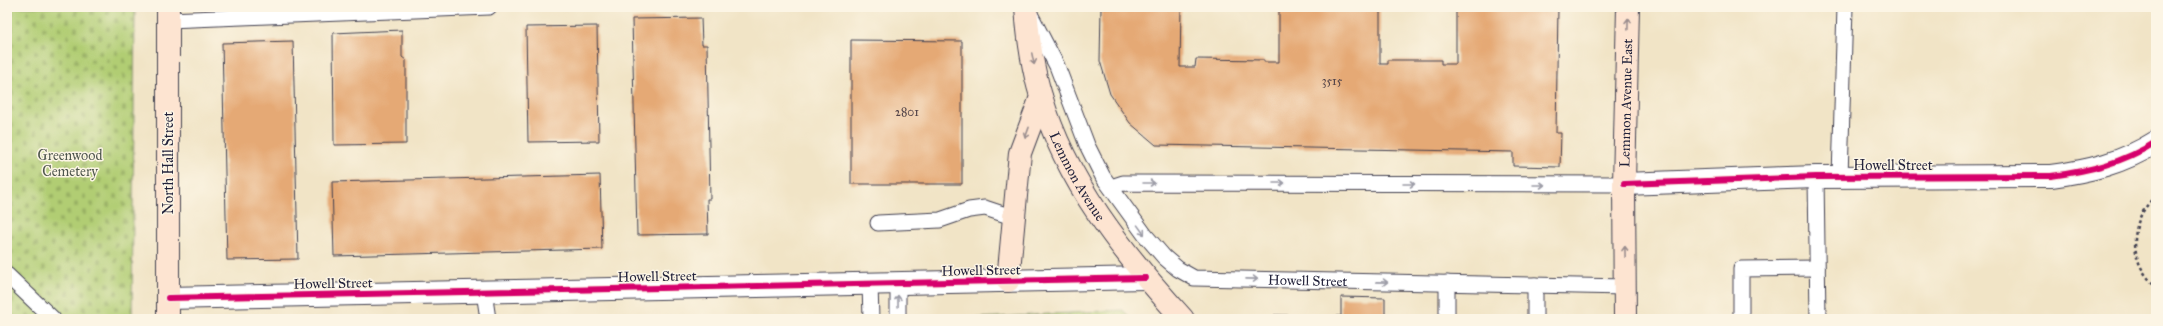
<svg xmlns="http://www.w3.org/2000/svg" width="2163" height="326" font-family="'IM FELL Great Primer',serif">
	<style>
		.cemetery { fill: url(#cemetery-stones); stroke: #6a7857 }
		.building { fill: #e5a974 }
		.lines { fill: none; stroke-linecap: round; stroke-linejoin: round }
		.lane-casing { stroke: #413f50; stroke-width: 17 }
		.street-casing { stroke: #413f50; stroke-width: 24 }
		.secondary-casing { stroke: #413f50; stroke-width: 24 }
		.path { stroke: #413f50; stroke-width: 2.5; stroke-dasharray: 3 3; stroke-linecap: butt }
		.lane { stroke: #fff; stroke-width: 15 }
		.street { stroke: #fff; stroke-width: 22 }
		.secondary { stroke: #fde4d1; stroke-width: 22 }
		.cycleway-casing { stroke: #fcf5e5; stroke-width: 8 }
		.cycleway { stroke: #d6006c; stroke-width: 6 }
		.oneway { stroke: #9a8d8e }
		.oneway2 { stroke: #9c9ca7 }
		.labels { text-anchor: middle; stroke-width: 3; stroke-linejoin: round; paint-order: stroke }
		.number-label { font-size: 12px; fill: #534449 }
		.street-label { font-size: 14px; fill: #22223b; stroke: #fcf5e5 }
		.park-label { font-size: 14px; fill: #4d554c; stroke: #fcf5e5 }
	</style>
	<defs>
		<pattern id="cemetery-stones" width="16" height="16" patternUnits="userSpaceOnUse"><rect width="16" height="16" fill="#b1cd73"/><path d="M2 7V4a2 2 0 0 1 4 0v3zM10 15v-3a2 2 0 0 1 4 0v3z" fill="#98b064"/></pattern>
	</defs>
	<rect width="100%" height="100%" fill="#fcf5e5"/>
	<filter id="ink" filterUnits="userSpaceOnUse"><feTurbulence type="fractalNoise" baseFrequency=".025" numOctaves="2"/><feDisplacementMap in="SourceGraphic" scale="8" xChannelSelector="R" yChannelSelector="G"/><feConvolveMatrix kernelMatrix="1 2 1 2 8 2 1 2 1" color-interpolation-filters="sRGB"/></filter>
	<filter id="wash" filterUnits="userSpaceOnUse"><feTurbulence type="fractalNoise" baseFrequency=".012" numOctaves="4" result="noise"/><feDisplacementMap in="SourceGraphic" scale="16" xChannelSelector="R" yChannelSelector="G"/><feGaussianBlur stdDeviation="0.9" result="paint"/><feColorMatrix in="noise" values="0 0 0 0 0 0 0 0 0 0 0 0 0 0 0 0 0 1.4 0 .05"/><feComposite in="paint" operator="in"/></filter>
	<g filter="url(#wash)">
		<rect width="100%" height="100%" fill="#f1e4c6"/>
		<path class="cemetery" d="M 7,7 L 135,7 L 132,319 L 7,319 Z
			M 1123,310 L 1131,319 L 962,319 Z
			M 511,315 L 618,319 L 511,319 Z"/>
		<g id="blocks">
			<path class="building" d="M 1101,7 L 1181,7 L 1180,67 L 1195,67 L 1196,59 L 1264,60 L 1264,62 L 1279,62 L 1279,7 L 1380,7 L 1380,64 L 1388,64 L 1388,60 L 1441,60 L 1441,64 L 1456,64 L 1456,7 L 1558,7 L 1556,133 L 1561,133 L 1560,167 L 1513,166 L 1513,152 L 1156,145 L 1130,123 L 1110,94 L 1100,61 Z
				M 701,18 L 702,45 L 707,45 L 710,199 L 707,199 L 708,234 L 637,235 L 632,19 Z
				M 597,26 L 599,141 L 528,142 L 526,27 Z
				M 402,30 L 402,57 L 406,60 L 406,144 L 334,145 L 333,33 Z
				M 851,40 L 962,41 L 962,184 L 851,184 Z
				M 293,41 L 298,259 L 227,260 L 222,43 Z
				M 600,175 L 602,249 L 334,256 L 332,182 Z
				M 1341,297 L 1385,298 L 1385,319 L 1274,319 L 1274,315 L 1341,316 Z"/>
		</g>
	</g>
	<g filter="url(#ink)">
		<use href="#blocks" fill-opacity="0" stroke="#413f50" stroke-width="1"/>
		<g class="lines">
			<g class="lane-casing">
				<g id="lane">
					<path id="s1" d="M 1030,14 L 1057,66 L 1087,145 L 1103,177 L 1145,235 L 1164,257 L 1178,269 L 1194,278 L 1625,287"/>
					<path d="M 168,20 L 489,7"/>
					<path d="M 1816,177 L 1818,319"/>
					<path d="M 1840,177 L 1845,7"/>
					<path d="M 1111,187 L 1123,183 L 1624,184"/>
					<path d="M 878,223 L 940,220 L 969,210 L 985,208 L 1015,218"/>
					<path d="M 7,275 L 53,319"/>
					<path d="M 898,283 L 898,319"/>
					<path d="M 870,284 L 871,319"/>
					<path d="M 1535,285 L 1535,319"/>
					<path d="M 484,292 L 488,319"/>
					<path d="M 1447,319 L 1447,283"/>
					<path d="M 1741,319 L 1741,269 L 1817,268"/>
				</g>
			</g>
			<g class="street-casing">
				<path id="street" d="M 1624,184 L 1816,177 L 2051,176 C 2089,171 2123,163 2156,142
					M 168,298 L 1146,278"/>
			</g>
			<g class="secondary-casing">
				<g id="secondary">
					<path d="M 168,7 L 168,319"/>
					<path id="s2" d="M 1026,7 C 1028,37 1032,67 1041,96 C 1066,182 1124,254 1183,319"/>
					<path d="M 1008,281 L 1020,153 L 1041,97"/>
					<path id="s3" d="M 1625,319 L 1624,184 L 1628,7"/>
				</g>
			</g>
			<path class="path" d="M 2155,176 L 2156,178
				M 2156,196 C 2128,220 2128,263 2156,286"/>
			<use href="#lane" class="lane"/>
			<use href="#street" class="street"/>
			<use href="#secondary" class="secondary"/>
			<g class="cycleway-casing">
				<path id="cycleway" d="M 1624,184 L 1816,177 L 2051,176 C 2089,171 2123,163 2156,142
					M 168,298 L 1146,278"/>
			</g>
			<use href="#cycleway" class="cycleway"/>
		</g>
		<defs><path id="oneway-shaft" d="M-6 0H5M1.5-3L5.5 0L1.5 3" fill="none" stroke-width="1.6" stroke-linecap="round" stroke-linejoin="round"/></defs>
		<g class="oneway">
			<use href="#oneway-shaft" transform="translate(1628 24) rotate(-89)"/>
			<use href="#oneway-shaft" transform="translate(1033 59) rotate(78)"/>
			<use href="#oneway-shaft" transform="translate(1027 133) rotate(110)"/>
			<use href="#oneway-shaft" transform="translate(1625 252) rotate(-91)"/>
		</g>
		<g class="oneway2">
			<use href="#oneway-shaft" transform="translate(1149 183)"/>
			<use href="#oneway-shaft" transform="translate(1279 183)"/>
			<use href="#oneway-shaft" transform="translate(1409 184)"/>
			<use href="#oneway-shaft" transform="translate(1539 185)"/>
			<use href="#oneway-shaft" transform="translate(1141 230) rotate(54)"/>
			<use href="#oneway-shaft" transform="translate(1252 279) rotate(1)"/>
			<use href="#oneway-shaft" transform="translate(1382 282) rotate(1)"/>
			<use href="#oneway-shaft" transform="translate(898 301) rotate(-91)"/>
		</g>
	</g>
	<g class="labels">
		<g class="number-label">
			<text x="1332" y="85">3515</text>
			<text x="907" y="116">2801</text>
		</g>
		<g class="street-label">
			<text dy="5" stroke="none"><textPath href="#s3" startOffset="216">Lemmon Avenue East</textPath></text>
			<text transform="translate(168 163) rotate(-90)" y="5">North Hall Street</text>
			<text x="1893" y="170">Howell Street</text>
			<text dy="5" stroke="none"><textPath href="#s2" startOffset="179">Lemmon Avenue</textPath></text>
			<text transform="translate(981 270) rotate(-1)" y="5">Howell Street</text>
			<text transform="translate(657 276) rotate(-1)" y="5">Howell Street</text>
			<text dy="5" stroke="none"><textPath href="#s1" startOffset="430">Howell Street</textPath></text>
			<text transform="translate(333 283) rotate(-1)" y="5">Howell Street</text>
		</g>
		<g class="park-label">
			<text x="70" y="160">Greenwood<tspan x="70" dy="16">Cemetery</tspan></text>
		</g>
	</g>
	<rect width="2163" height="326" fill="none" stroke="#fcf5e5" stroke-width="24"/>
</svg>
